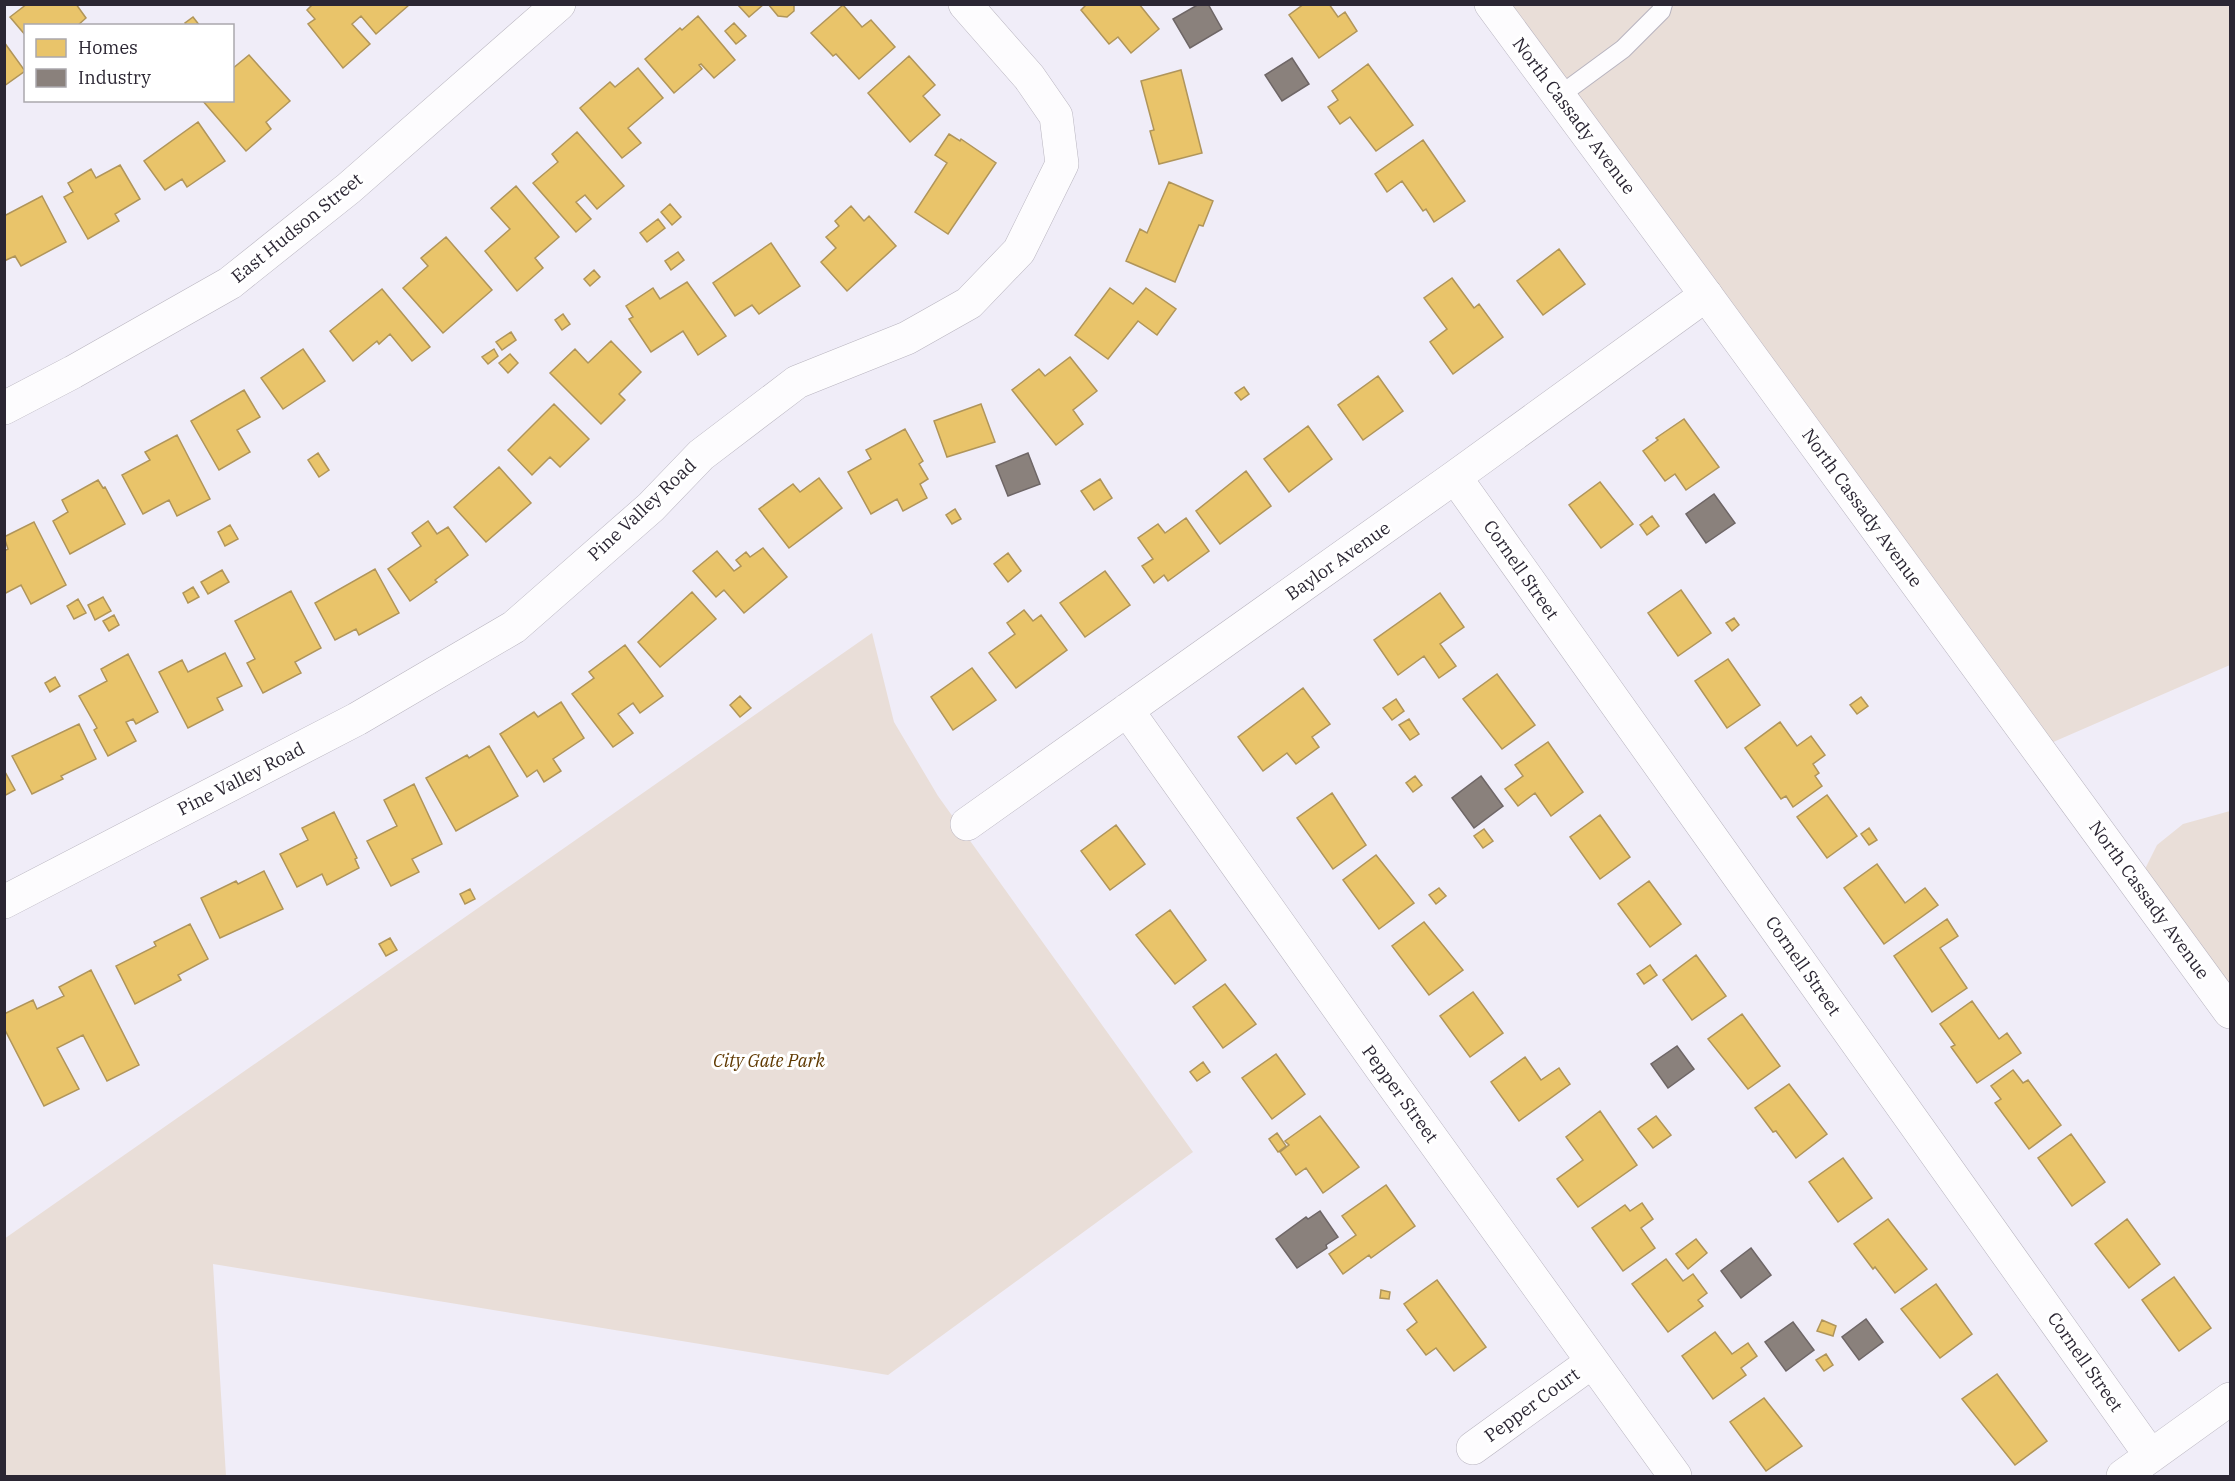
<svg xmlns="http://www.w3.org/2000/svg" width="2235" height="1481" font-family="'IBM Plex Serif',serif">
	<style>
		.green { fill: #e9ded8 }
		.homes { fill: #e9c46a; stroke: #b0955a; stroke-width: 1.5 }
		.industry { fill: #8a817c; stroke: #6e6666; stroke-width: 1.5 }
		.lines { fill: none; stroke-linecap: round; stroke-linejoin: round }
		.service-casing { stroke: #b8b4bf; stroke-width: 20 }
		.minor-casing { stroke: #b8b4bf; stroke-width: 34 }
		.secondary-casing { stroke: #b8b4bf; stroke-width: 34 }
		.service { stroke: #fdfcfe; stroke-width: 18 }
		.minor { stroke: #fdfcfe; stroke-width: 33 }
		.secondary { stroke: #fdfcfe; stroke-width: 33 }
		.labels { text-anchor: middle; stroke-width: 6; stroke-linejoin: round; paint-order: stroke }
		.street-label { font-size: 18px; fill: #2b2633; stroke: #fff }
		.park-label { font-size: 18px; font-style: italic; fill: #5f3800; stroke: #fff }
	</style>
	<rect width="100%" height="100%" fill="#f0edf8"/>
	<path class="green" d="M 1510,5 L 2230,5 L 2230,665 L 2051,743 Z
		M 872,633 L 894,722 L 938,796 L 1193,1152 L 888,1375 L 213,1264 L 226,1476 L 5,1476 L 4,1239 Z
		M 2230,811 L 2230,986 L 2145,869 L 2157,845 L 2183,824 Z"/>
	<path class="homes" d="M 27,4 L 76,4 L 86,18 L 77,26 L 26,26 L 26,36 L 10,17 Z
		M 313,4 L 408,4 L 409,5 L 376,34 L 361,16 L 352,24 L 370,44 L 343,68 L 308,24 L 315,19 L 307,10 Z
		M 737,4 L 764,4 L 749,17 Z
		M 768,4 L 794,4 L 794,11 L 787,17 L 778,16 Z
		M 1087,4 L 1139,4 L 1159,29 L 1131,53 L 1118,37 L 1109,44 L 1081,10 Z
		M 1304,4 L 1329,4 L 1338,17 L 1345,12 L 1357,31 L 1319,58 L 1289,15 Z
		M 843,5 L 862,27 L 871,20 L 895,47 L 859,79 L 836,54 L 833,56 L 811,33 Z
		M 698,16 L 735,60 L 714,78 L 701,64 L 699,65 L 702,69 L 674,93 L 645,59 L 680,28 L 682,30 Z
		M 193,17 L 200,26 L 187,26 L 185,23 Z
		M 734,23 L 746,36 L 736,44 L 725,31 Z
		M 4,42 L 25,71 L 4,86 Z
		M 249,55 L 290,101 L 266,122 L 271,129 L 246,151 L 202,100 L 232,100 L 232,69 Z
		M 909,56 L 935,85 L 923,96 L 940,115 L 910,142 L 868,93 Z
		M 1368,64 L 1413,125 L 1376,151 L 1350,117 L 1340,124 L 1328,107 L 1338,100 L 1332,91 Z
		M 638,68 L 663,98 L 628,128 L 641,143 L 622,158 L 580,108 L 610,82 L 615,87 Z
		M 1181,70 L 1202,153 L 1159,164 L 1150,131 L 1154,130 L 1141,81 Z
		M 198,122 L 225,161 L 187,187 L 182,179 L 165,190 L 144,161 Z
		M 577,132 L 624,186 L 597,209 L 585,195 L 576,202 L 591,219 L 576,232 L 533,183 L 558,162 L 552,154 Z
		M 949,134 L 960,141 L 961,139 L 996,163 L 948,234 L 915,212 L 947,163 L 935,155 Z
		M 1423,140 L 1465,201 L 1434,222 L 1426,209 L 1423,211 L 1402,181 L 1387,192 L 1375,174 Z
		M 120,165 L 140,199 L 115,214 L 119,221 L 88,239 L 64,197 L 73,192 L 68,183 L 91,169 L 96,178 Z
		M 1169,182 L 1213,201 L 1203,226 L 1199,225 L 1175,282 L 1126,261 L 1140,229 L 1147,233 Z
		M 516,186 L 559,237 L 535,258 L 543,268 L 517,291 L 485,251 L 510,229 L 491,208 Z
		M 42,196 L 66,242 L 21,266 L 15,256 L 4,261 L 4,216 Z
		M 670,204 L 681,217 L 672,225 L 661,212 Z
		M 851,206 L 864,221 L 869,216 L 896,246 L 847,291 L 821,262 L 836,248 L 826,237 L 839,226 L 835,221 Z
		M 658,219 L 665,228 L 647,242 L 640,233 Z
		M 446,237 L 492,290 L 443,333 L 403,288 L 428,266 L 421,258 Z
		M 771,243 L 800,286 L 759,314 L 752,305 L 735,316 L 713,283 Z
		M 1559,249 L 1585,284 L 1543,315 L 1517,281 Z
		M 678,252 L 684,260 L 671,270 L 665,261 Z
		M 594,270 L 600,277 L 590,286 L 584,279 Z
		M 1452,278 L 1474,308 L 1479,304 L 1503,337 L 1453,374 L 1430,342 L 1447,329 L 1424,298 Z
		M 687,282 L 726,336 L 698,355 L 683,331 L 651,352 L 629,319 L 633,317 L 626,306 L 653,288 L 660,299 Z
		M 1110,288 L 1133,304 L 1146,288 L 1176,309 L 1157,335 L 1138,321 L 1108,359 L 1075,335 Z
		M 382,289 L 430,347 L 412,361 L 390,334 L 379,344 L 377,341 L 353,361 L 330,331 Z
		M 563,314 L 570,324 L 562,330 L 555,320 Z
		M 511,332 L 516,340 L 502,350 L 496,342 Z
		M 611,341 L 641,372 L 619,394 L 625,400 L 601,424 L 550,373 L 575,349 L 588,363 Z
		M 303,349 L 325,381 L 283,409 L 261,378 Z
		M 494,349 L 498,356 L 488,364 L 482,357 Z
		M 510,354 L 518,363 L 508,373 L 499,363 Z
		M 1070,357 L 1097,391 L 1073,410 L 1083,424 L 1056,445 L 1012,390 L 1039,369 L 1045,376 Z
		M 1378,376 L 1403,411 L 1363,440 L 1338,405 Z
		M 1244,387 L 1249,394 L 1241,400 L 1235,393 Z
		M 244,390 L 260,417 L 237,430 L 250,452 L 219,470 L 191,421 Z
		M 554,404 L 589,439 L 560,467 L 550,457 L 532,475 L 508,450 Z
		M 981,404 L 995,442 L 947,457 L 934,421 Z
		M 1684,419 L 1719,467 L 1686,490 L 1675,474 L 1665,481 L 1643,451 L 1658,440 L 1656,438 Z
		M 1308,426 L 1332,459 L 1289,492 L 1264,459 Z
		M 905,429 L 923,461 L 919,464 L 928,479 L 920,484 L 927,498 L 903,511 L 897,499 L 871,514 L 848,472 L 871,459 L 866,450 Z
		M 177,435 L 210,499 L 177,516 L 169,500 L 143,514 L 122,475 L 150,460 L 145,452 Z
		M 318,453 L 329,470 L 319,477 L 308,460 Z
		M 499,467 L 531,503 L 486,542 L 454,507 Z
		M 1246,471 L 1271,506 L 1220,544 L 1196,511 Z
		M 819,478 L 842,508 L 789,548 L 759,509 L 793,484 L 800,492 Z
		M 1100,479 L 1112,498 L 1094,510 L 1081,491 Z
		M 98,480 L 103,488 L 105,487 L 125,524 L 70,554 L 53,521 L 68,512 L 62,500 Z
		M 1600,482 L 1633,524 L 1601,548 L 1569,505 Z
		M 955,509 L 961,519 L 952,524 L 946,515 Z
		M 1652,516 L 1659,526 L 1647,535 L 1640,525 Z
		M 1186,518 L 1209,551 L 1168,581 L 1164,575 L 1154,583 L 1142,566 L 1153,559 L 1138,538 L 1158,524 L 1165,533 Z
		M 428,521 L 437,534 L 448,527 L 468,555 L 435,580 L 437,582 L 410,601 L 388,569 L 421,546 L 412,533 Z
		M 34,522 L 66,585 L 31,604 L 21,585 L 4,594 L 4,551 L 8,549 L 4,537 Z
		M 230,525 L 238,539 L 225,546 L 218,532 Z
		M 763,548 L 787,577 L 744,613 L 724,590 L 716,597 L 693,571 L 717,551 L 734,571 L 741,566 L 736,560 L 746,552 L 750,557 Z
		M 1008,553 L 1021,571 L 1008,582 L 994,564 Z
		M 375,569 L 399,613 L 359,635 L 356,629 L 335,640 L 315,603 Z
		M 222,570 L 229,582 L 208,594 L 201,582 Z
		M 1105,571 L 1130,605 L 1085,637 L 1060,603 Z
		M 193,587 L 199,597 L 188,603 L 183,593 Z
		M 1681,590 L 1711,633 L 1678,656 L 1648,613 Z
		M 291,591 L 321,648 L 295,662 L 301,673 L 263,693 L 247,663 L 255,659 L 235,621 Z
		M 692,592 L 716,619 L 660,667 L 638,642 Z
		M 1440,593 L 1464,627 L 1440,644 L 1456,666 L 1439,678 L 1424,656 L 1398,675 L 1374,640 Z
		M 103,597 L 111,611 L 95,620 L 88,605 Z
		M 78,599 L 86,613 L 74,619 L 67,606 Z
		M 1024,610 L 1033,621 L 1041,615 L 1067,650 L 1016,688 L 989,653 L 1015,634 L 1007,623 Z
		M 114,615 L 119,625 L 109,631 L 103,621 Z
		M 1734,618 L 1739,625 L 1732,631 L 1726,623 Z
		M 625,645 L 663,696 L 640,713 L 633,703 L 618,714 L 633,733 L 613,747 L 572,694 L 594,678 L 589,672 Z
		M 225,653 L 242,686 L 217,698 L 223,710 L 188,728 L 159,672 L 182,660 L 188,672 Z
		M 128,654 L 158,712 L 136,724 L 133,719 L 126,722 L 136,741 L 108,756 L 94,730 L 97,728 L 79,696 L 107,681 L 101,669 Z
		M 1728,659 L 1760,705 L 1727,728 L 1695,681 Z
		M 972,668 L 996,700 L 953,730 L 931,697 Z
		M 1497,674 L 1535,725 L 1502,749 L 1463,699 Z
		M 55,677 L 60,686 L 50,692 L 45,683 Z
		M 1303,688 L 1330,724 L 1312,737 L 1319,747 L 1296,764 L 1287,753 L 1263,771 L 1238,737 Z
		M 740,696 L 751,708 L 740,717 L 730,705 Z
		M 1861,697 L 1868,706 L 1857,714 L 1850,705 Z
		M 1396,699 L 1404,711 L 1392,720 L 1383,708 Z
		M 561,702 L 584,738 L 553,759 L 561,771 L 544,782 L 537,770 L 527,777 L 500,734 L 534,712 L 538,717 Z
		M 1409,719 L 1419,734 L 1410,740 L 1399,725 Z
		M 1780,722 L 1797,746 L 1811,736 L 1825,755 L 1813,764 L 1819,773 L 1815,776 L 1822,786 L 1793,807 L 1786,796 L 1781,799 L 1745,748 Z
		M 79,724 L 96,759 L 61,776 L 63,779 L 32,794 L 12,756 Z
		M 1548,742 L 1583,792 L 1551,816 L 1535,793 L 1518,806 L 1505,789 L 1523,776 L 1515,765 Z
		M 489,746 L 518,796 L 456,831 L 426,778 L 467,755 L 469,758 Z
		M 4,770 L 15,790 L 4,796 Z
		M 1415,776 L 1422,785 L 1413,792 L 1406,783 Z
		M 414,784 L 442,844 L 412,859 L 419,872 L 391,886 L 367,841 L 397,826 L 384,800 Z
		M 1332,793 L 1366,845 L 1333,869 L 1297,818 Z
		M 1827,795 L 1857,836 L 1827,858 L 1797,817 Z
		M 334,812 L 357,858 L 355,859 L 359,868 L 327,885 L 322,874 L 297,887 L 280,854 L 308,840 L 302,828 Z
		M 1600,815 L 1630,857 L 1600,879 L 1570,837 Z
		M 1116,825 L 1145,864 L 1110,890 L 1081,851 Z
		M 1869,828 L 1877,840 L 1869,845 L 1861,834 Z
		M 1484,829 L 1493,841 L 1483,848 L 1474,836 Z
		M 1376,855 L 1414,903 L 1379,929 L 1343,880 Z
		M 1877,864 L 1905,903 L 1925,888 L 1938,905 L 1884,944 L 1844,888 Z
		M 264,871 L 283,909 L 220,938 L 201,898 L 236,881 L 238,884 Z
		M 1649,881 L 1681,924 L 1650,947 L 1618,904 Z
		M 1439,888 L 1446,896 L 1436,904 L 1429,895 Z
		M 470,889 L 475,899 L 465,904 L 460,894 Z
		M 1170,910 L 1206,960 L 1175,984 L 1136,935 Z
		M 1947,919 L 1958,936 L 1940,948 L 1967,988 L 1932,1012 L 1894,956 Z
		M 1424,922 L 1463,970 L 1429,995 L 1392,946 Z
		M 190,924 L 208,959 L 178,975 L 181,980 L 135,1004 L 116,966 L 156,946 L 154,942 Z
		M 390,938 L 397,950 L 386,956 L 379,944 Z
		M 1696,955 L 1726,996 L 1692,1020 L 1663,980 Z
		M 1650,965 L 1657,975 L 1644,984 L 1637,974 Z
		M 91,970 L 139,1065 L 107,1081 L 83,1035 L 57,1048 L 79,1089 L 44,1106 L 4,1028 L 4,1014 L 33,1000 L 37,1009 L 64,996 L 59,987 Z
		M 1225,984 L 1256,1024 L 1223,1048 L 1193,1007 Z
		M 1473,992 L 1503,1033 L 1470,1057 L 1440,1016 Z
		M 1972,1001 L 1999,1039 L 2007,1033 L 2021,1053 L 1977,1083 L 1951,1047 L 1955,1045 L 1940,1024 Z
		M 1742,1014 L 1780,1066 L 1748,1089 L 1708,1039 Z
		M 1276,1054 L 1305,1094 L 1272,1119 L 1242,1078 Z
		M 1525,1057 L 1541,1080 L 1559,1068 L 1570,1084 L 1519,1121 L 1491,1082 Z
		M 1203,1062 L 1210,1072 L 1197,1081 L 1190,1072 Z
		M 2013,1070 L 2023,1083 L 2028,1080 L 2061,1125 L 2029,1149 L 1995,1103 L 2001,1099 L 1991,1086 Z
		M 1789,1084 L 1827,1134 L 1796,1158 L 1776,1131 L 1773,1132 L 1755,1108 Z
		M 1600,1111 L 1637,1165 L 1578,1207 L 1557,1179 L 1583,1160 L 1566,1137 Z
		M 1320,1116 L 1359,1167 L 1323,1193 L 1306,1168 L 1296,1175 L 1280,1152 L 1289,1145 L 1285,1141 Z
		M 1656,1116 L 1671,1135 L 1653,1148 L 1638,1129 Z
		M 1277,1133 L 1286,1146 L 1278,1152 L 1269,1139 Z
		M 2071,1134 L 2105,1182 L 2072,1206 L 2038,1158 Z
		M 1843,1158 L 1872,1198 L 1838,1222 L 1809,1182 Z
		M 1386,1185 L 1415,1226 L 1371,1258 L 1369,1255 L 1343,1274 L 1329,1254 L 1356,1235 L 1342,1216 Z
		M 1642,1203 L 1653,1219 L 1641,1228 L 1655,1248 L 1623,1271 L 1592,1228 L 1625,1205 L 1630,1211 Z
		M 1888,1219 L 1927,1269 L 1895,1293 L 1875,1267 L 1873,1269 L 1854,1244 Z
		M 2127,1219 L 2160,1264 L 2129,1288 L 2095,1244 Z
		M 1696,1239 L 1707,1253 L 1688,1269 L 1676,1254 Z
		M 1666,1259 L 1683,1281 L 1693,1274 L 1707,1293 L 1698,1300 L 1703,1306 L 1668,1332 L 1632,1284 Z
		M 2174,1277 L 2211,1328 L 2179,1351 L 2142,1300 Z
		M 1437,1280 L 1486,1347 L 1454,1371 L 1436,1348 L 1426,1355 L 1407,1330 L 1417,1322 L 1404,1304 Z
		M 1936,1284 L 1972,1334 L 1940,1358 L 1901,1309 Z
		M 1381,1290 L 1390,1292 L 1389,1299 L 1380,1298 Z
		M 1822,1320 L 1836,1326 L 1833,1336 L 1817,1331 Z
		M 1715,1332 L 1732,1354 L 1748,1343 L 1757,1356 L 1741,1368 L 1746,1375 L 1713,1399 L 1682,1356 Z
		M 1826,1354 L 1833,1365 L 1824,1371 L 1816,1360 Z
		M 1997,1374 L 2047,1441 L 2015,1465 L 1962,1399 Z
		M 1764,1398 L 1802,1446 L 1766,1471 L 1730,1422 Z"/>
	<path class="industry" d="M 1199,4 L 1208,4 L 1222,29 L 1190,48 L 1173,19 Z
		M 1292,58 L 1309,84 L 1282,101 L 1265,75 Z
		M 1028,453 L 1040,484 L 1008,496 L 996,466 Z
		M 1714,494 L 1735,523 L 1706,543 L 1686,514 Z
		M 1481,776 L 1503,806 L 1474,828 L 1452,798 Z
		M 1677,1046 L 1694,1069 L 1668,1088 L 1651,1064 Z
		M 1320,1211 L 1338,1237 L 1326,1245 L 1327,1248 L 1297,1268 L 1276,1239 L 1306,1217 L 1308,1219 Z
		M 1751,1248 L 1771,1275 L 1741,1298 L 1721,1271 Z
		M 1866,1319 L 1883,1342 L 1859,1360 L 1842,1337 Z
		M 1793,1322 L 1814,1350 L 1786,1371 L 1765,1342 Z"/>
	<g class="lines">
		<g class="service-casing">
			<path id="service" d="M 1559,96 L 1623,49 L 1661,11 L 1663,4"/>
		</g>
		<g class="minor-casing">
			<path id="minor" d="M 4,408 L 73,372 L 230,283 L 349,188 L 559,4
				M 1455,477 L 2151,1456
				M 1127,710 L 1386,1075 L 1675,1476
				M 967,824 L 1455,477 L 1706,295
				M 4,902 L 357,719 L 514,627 L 651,507 L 701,455 L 797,382 L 907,338 L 969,303 L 1019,251 L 1062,164 L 1056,116 L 1029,77 L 965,4
				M 1473,1448 L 1592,1362
				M 2123,1476 L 2230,1399"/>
		</g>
		<g class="secondary-casing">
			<path id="secondary" d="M 1491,4 L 1706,295 L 2230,1012"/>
		</g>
		<use href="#service" class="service"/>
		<use href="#minor" class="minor"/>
		<use href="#secondary" class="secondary"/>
	</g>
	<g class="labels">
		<g class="street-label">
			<text transform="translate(1574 116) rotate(53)" y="6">North Cassady Avenue</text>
			<text transform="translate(297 228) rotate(-39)" y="6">East Hudson Street</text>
			<text transform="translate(1862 508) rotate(54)" y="6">North Cassady Avenue</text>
			<text transform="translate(642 510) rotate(-43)" y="6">Pine Valley Road</text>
			<text transform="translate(1338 561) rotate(-35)" y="6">Baylor Avenue</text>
			<text transform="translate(1521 570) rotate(55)" y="6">Cornell Street</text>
			<text transform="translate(241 779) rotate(-27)" y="6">Pine Valley Road</text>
			<text transform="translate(2149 900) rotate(54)" y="6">North Cassady Avenue</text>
			<text transform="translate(1803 966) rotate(55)" y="6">Cornell Street</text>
			<text transform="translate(1400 1094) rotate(54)" y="6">Pepper Street</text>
			<text transform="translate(2085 1362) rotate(55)" y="6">Cornell Street</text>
			<text transform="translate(1532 1405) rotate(-36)" y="6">Pepper Court</text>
		</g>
		<g class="park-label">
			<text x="769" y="1067">City Gate Park</text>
		</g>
	</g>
	<rect width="2235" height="1481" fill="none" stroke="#2b2633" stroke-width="12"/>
	<rect x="24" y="24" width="210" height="78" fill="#ffffff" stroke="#aaa8ad" stroke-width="1.5"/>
	<rect x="36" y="39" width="30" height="18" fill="#e9c46a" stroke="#aaa8ad" stroke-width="1.5"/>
	<text x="78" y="54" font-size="18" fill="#2b2633">Homes</text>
	<rect x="36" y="69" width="30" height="18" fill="#8a817c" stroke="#aaa8ad" stroke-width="1.5"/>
	<text x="78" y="84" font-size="18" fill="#2b2633">Industry</text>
</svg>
